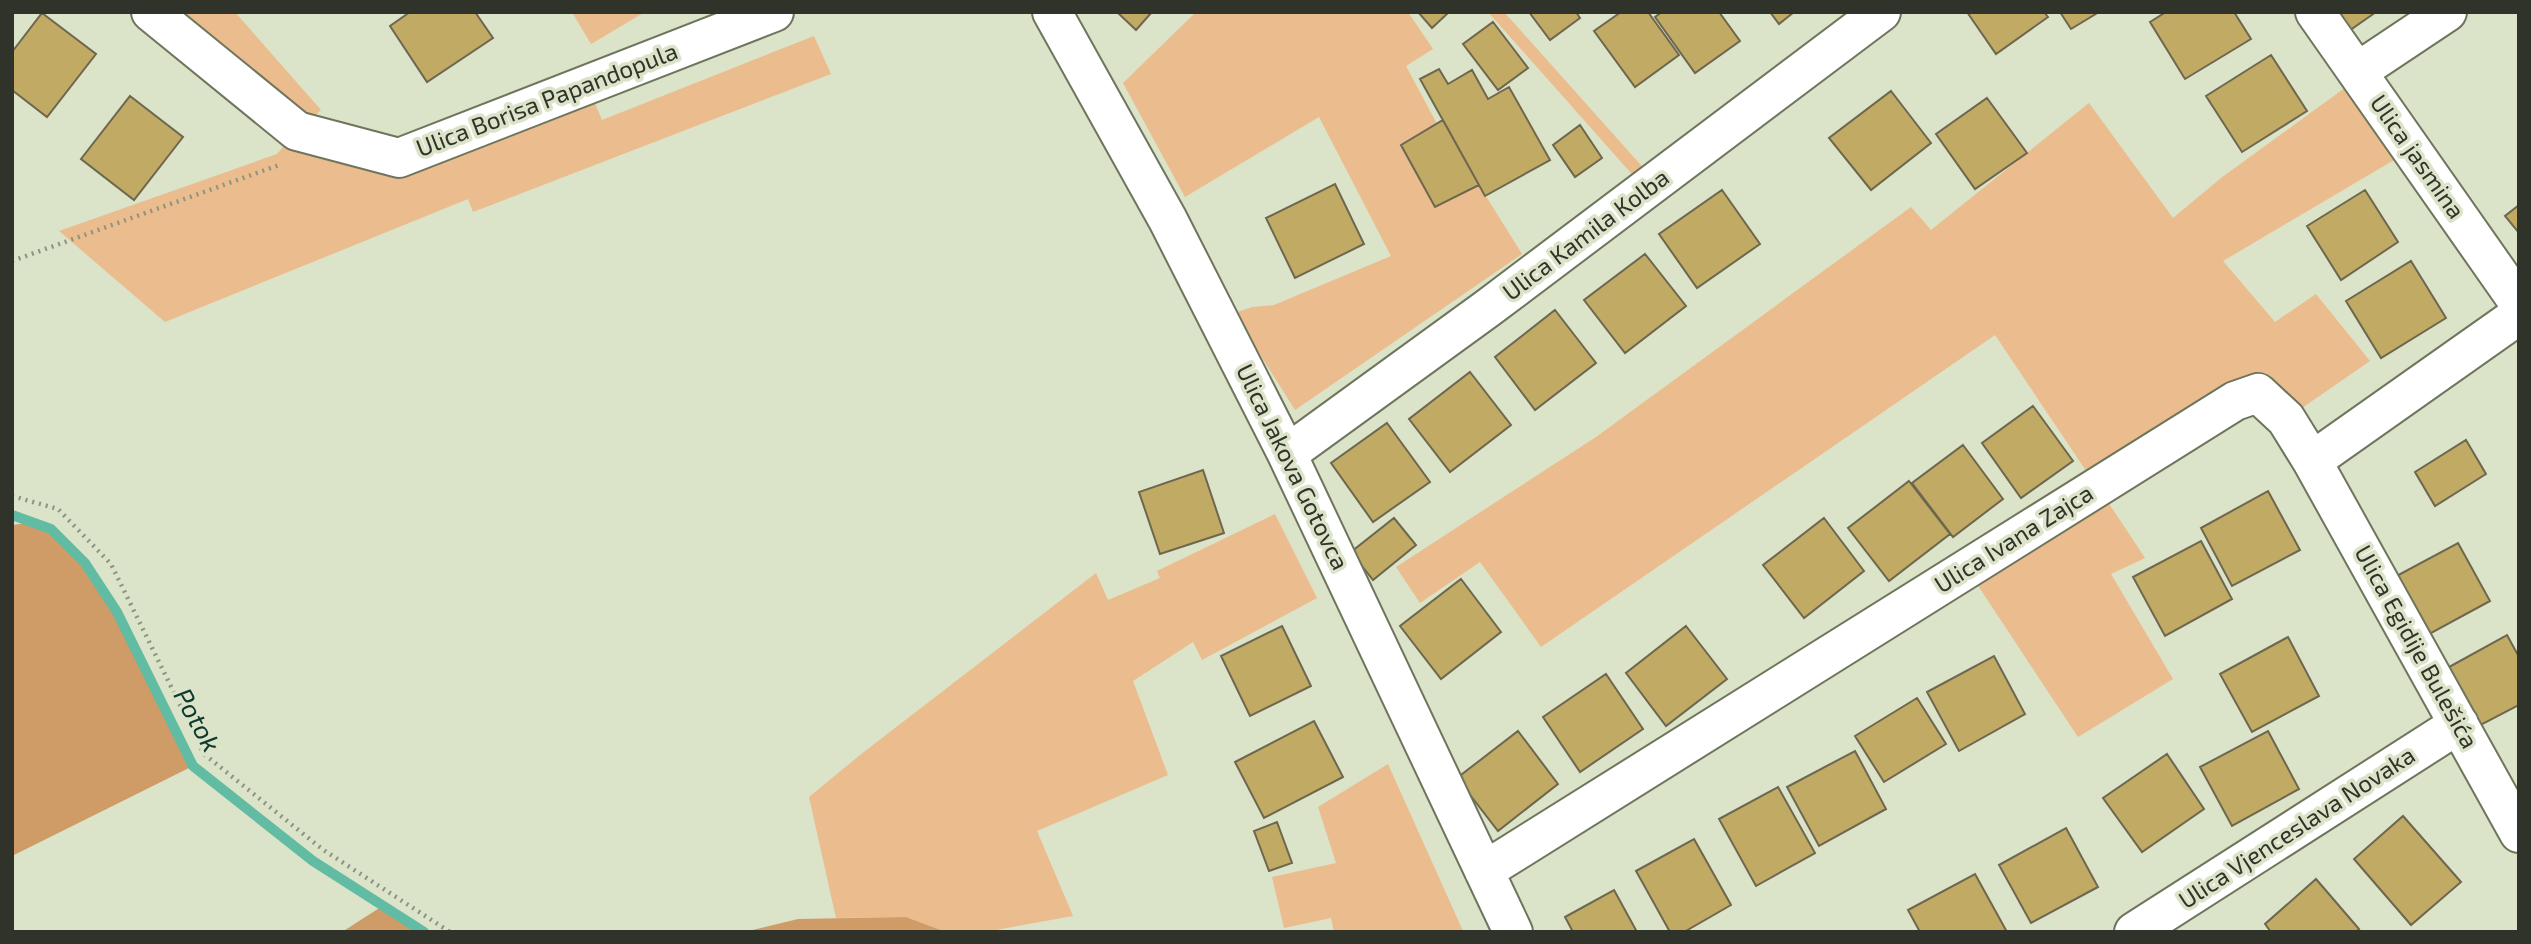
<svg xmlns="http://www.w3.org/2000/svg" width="2531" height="944" font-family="'Exo 2',sans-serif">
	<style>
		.green { fill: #ebbc8e }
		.forest { fill: #cf9b66 }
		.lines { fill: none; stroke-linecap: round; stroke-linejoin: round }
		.stream { stroke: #62bba3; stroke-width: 10 }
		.building { fill: #c0aa64; stroke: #6e674f; stroke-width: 2 }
		.minor-casing { stroke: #6e755d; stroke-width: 42 }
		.path { stroke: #8e9481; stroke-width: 4.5; stroke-dasharray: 2 5; stroke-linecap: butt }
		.minor { stroke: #fff; stroke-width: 38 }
		.labels { text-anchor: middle; stroke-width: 7; stroke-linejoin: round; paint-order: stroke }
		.street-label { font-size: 24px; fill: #303329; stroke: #dbe3c8 }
		.water-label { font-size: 26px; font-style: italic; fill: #0e382e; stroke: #dbe3c8 }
	</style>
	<rect width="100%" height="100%" fill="#dbe3c8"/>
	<path class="green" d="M 174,12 L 235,12 L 321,110 L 306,124 Z
		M 572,12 L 645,12 L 591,44 Z
		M 1196,12 L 1408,12 L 1433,49 L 1406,66 L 1437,124 L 1401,145 L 1435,207 L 1479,185 L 1522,254 L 1295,410 L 1234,313 L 1253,307 L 1274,305 L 1391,256 L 1319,117 L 1185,197 L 1123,83 Z
		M 1488,12 L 1504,12 L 1656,182 L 1646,190 Z
		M 814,36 L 831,74 L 473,212 L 468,199 L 165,322 L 59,231 L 277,154 L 297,131 L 399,158 L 587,84 L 602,120 Z
		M 2357,79 L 2411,150 L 2223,261 L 2275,322 L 2316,294 L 2370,361 L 2286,419 L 2258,394 L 2098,487 L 2145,558 L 2111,574 L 2173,679 L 2078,737 L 1967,569 L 2097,487 L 1995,335 L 1541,647 L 1480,562 L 1420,603 L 1396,567 L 1596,437 L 1911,207 L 1931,230 L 2089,103 L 2173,218 L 2221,178 Z
		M 1275,514 L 1317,598 L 1202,660 L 1193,642 L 1133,681 L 1168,775 L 1037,831 L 1073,916 L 985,932 L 946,932 L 906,917 L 836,918 L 809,797 L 860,755 L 1096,573 L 1108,600 L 1160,578 L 1157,571 Z
		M 1388,764 L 1463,931 L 1334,932 L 1331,918 L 1284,928 L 1272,877 L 1336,863 L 1318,807 Z"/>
	<path class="forest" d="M 27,523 L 51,529 L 85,563 L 117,612 L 193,766 L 12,856 L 12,525 Z
		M 384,905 L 424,932 L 342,932 Z
		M 906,917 L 946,932 L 744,932 L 798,919 Z"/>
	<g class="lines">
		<path class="stream" d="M 12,515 L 51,529 L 85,563 L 117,612 L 193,766 L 313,861 L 424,932"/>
	</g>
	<path class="building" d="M 410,12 L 475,12 L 493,38 L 427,82 L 390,26 Z
		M 1117,12 L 1152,12 L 1136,30 Z
		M 1418,12 L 1449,12 L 1432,28 Z
		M 1529,12 L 1576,12 L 1580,18 L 1550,40 Z
		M 1621,12 L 1648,12 L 1679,55 L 1635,87 L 1594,31 Z
		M 1662,12 L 1719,12 L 1740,41 L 1695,73 L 1655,17 Z
		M 1770,12 L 1794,12 L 1779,24 Z
		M 1967,12 L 2044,12 L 2048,17 L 1996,54 Z
		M 2060,12 L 2099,12 L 2071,29 Z
		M 2166,12 L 2234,12 L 2251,39 L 2185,79 L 2150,22 Z
		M 2327,12 L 2376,12 L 2343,35 Z
		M 42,13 L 96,54 L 47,117 L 12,90 L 12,52 Z
		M 1493,22 L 1528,68 L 1498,90 L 1463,44 Z
		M 2271,55 L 2307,111 L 2242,152 L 2206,96 Z
		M 1439,69 L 1448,84 L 1472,70 L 1488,99 L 1509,87 L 1550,160 L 1485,196 L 1420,79 Z
		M 1891,91 L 1931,143 L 1871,190 L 1829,138 Z
		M 130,96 L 183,137 L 134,200 L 81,159 Z
		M 1987,98 L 2027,153 L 1975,189 L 1936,134 Z
		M 1443,120 L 1479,185 L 1435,207 L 1401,145 Z
		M 1580,125 L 1602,158 L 1575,177 L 1553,145 Z
		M 1335,184 L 1364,244 L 1295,278 L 1266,218 Z
		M 1722,190 L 1760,244 L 1697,288 L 1659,234 Z
		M 2365,190 L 2398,242 L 2341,280 L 2307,226 Z
		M 2519,205 L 2519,233 L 2505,216 Z
		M 1645,254 L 1686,306 L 1625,353 L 1584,300 Z
		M 2411,261 L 2446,318 L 2381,358 L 2346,301 Z
		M 1555,310 L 1596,363 L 1535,410 L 1495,357 Z
		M 1470,372 L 1511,425 L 1450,472 L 1409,419 Z
		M 2033,406 L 2073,461 L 2021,498 L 1982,443 Z
		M 1387,423 L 1430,482 L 1373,522 L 1331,463 Z
		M 2466,440 L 2486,474 L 2435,506 L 2415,472 Z
		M 1963,445 L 2003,499 L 1953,537 L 1912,483 Z
		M 1203,470 L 1224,533 L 1160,554 L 1139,492 Z
		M 1909,481 L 1950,534 L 1889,581 L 1848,528 Z
		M 2268,491 L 2300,550 L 2232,586 L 2201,528 Z
		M 1394,518 L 1416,545 L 1373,580 L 1351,552 Z
		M 1824,518 L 1864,571 L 1804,618 L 1763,565 Z
		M 2201,541 L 2232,599 L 2165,636 L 2133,577 Z
		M 2458,543 L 2490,601 L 2422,638 L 2391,579 Z
		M 1461,579 L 1501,632 L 1441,679 L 1400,626 Z
		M 1282,626 L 1311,686 L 1250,716 L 1221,656 Z
		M 1686,626 L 1727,679 L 1666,726 L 1626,673 Z
		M 2507,635 L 2519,657 L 2519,705 L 2471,730 L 2440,672 Z
		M 2288,637 L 2319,696 L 2252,732 L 2220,674 Z
		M 1994,656 L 2025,714 L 1959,751 L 1927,692 Z
		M 1606,674 L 1643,729 L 1580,772 L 1543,717 Z
		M 1917,698 L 1946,744 L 1884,782 L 1855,736 Z
		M 1314,721 L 1343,777 L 1264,818 L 1235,762 Z
		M 1518,731 L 1558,784 L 1498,831 L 1457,778 Z
		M 2268,731 L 2299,789 L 2232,826 L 2200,767 Z
		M 1855,751 L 1886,809 L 1819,846 L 1787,787 Z
		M 2167,754 L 2204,809 L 2142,852 L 2103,798 Z
		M 1778,787 L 1815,853 L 1756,886 L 1719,819 Z
		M 2403,816 L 2461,882 L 2411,925 L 2354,859 Z
		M 1277,822 L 1292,863 L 1269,871 L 1254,831 Z
		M 2066,828 L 2098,887 L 2031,923 L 1999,865 Z
		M 1694,839 L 1731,905 L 1684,932 L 1670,932 L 1636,871 Z
		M 1975,874 L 2007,932 L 1920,932 L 1908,910 Z
		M 2316,879 L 2359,929 L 2356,932 L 2271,932 L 2265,924 Z
		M 1614,890 L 1637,932 L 1573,932 L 1565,917 Z"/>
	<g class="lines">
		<g class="minor-casing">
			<path id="minor" d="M 151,12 L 297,131 L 399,158 L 774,12
				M 1052,12 L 1168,220 L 1287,454 L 1513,932
				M 2315,12 L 2519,303
				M 2357,72 L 2447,12
				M 1287,454 L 1488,308 L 1881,12
				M 2312,461 L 2519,833
				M 1484,871 L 2235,401 L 2258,393 L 2286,419 L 2312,461 L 2519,315
				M 2134,932 L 2459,724"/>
		</g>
		<path class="path" d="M 12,261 L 279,165
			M 12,496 L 58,509 L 111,564 L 204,754 L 322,849 L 450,932"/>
		<use href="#minor" class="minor"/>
	</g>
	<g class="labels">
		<g class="street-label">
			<text transform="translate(547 100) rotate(-21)" y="8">Ulica Borisa Papandopula</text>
			<text transform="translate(2417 157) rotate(55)" y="8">Ulica jasmina</text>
			<text transform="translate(1586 235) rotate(-37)" y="8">Ulica Kamila Kolba</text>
			<text transform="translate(1292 467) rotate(64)" y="8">Ulica Jakova Gotovca</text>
			<text transform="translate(2014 539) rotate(-32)" y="8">Ulica Ivana Zajca</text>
			<text transform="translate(2416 647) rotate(61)" y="8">Ulica Egidije Bulešića</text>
			<text transform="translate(2297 828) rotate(-33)" y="8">Ulica Vjenceslava Novaka</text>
		</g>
		<g class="water-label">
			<text transform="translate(197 720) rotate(61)" y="9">Potok</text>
		</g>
	</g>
	<rect width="2531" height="944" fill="none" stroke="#303329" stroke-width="28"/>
</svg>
